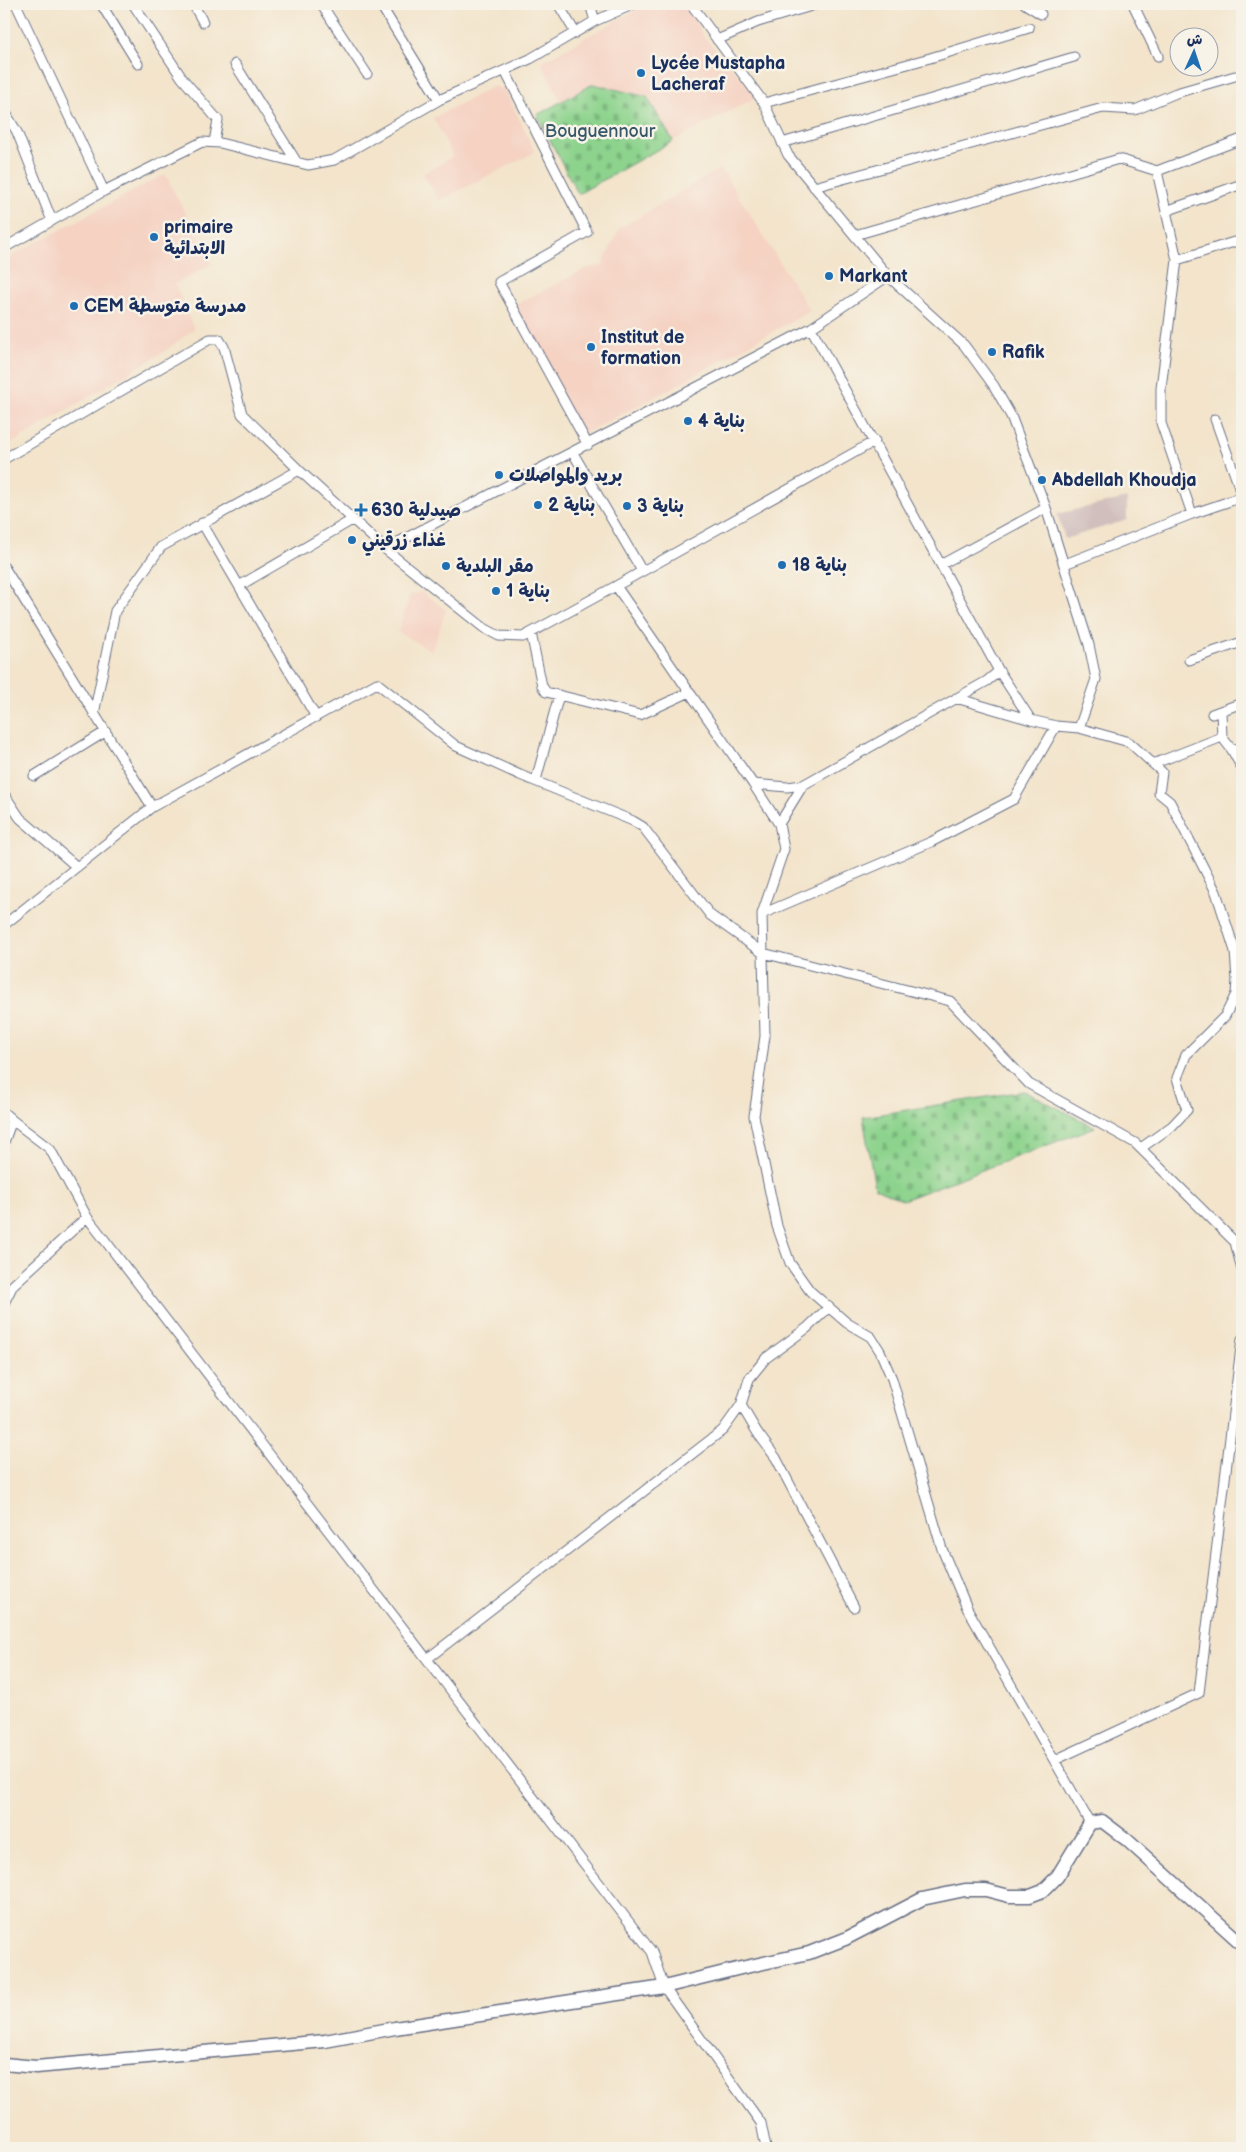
<svg xmlns="http://www.w3.org/2000/svg" width="1246" height="2152" font-family="'Balsamiq Sans','Playpen Sans Arabic',sans-serif">
	<style>
		.built { fill: #f5d2c2 }
		.industrial { fill: #d1bfbd }
		.cemetery { fill: url(#cemetery-stones); stroke: #548176 }
		.lines { fill: none; stroke-linecap: round; stroke-linejoin: round }
		.street-casing { stroke: #676e84; stroke-width: 11 }
		.secondary-casing { stroke: #676e84; stroke-width: 15 }
		.street { stroke: #fff; stroke-width: 9 }
		.secondary { stroke: #fff; stroke-width: 12 }
		.poi-dot { fill: #1f6fb2; stroke: #f7f3e8; stroke-width: 2 }
		.labels { text-anchor: middle; stroke-width: 5; stroke-linejoin: round; paint-order: stroke }
		.poi-label { font-size: 18px; font-weight: bold; fill: #1b2f5e; stroke: #f7f3e8; text-anchor: start }
		.park-label { font-size: 18px; fill: #38586a; stroke: #f7f3e8 }
	</style>
	<defs>
		<pattern id="cemetery-stones" width="16" height="16" patternUnits="userSpaceOnUse" patternTransform="scale(1.25)"><rect width="16" height="16" fill="#8dd38d"/><path d="M2 7V4a2 2 0 0 1 4 0v3zM10 15v-3a2 2 0 0 1 4 0v3z" fill="#79b57c"/></pattern>
	</defs>
	<rect width="100%" height="100%" fill="#f7f3e8"/>
	<filter id="ink" filterUnits="userSpaceOnUse"><feTurbulence type="fractalNoise" baseFrequency=".02" numOctaves="2"/><feDisplacementMap in="SourceGraphic" scale="10" xChannelSelector="R" yChannelSelector="G"/><feConvolveMatrix kernelMatrix="1 2 1 2 8 2 1 2 1" color-interpolation-filters="sRGB"/></filter>
	<filter id="wash" filterUnits="userSpaceOnUse"><feTurbulence type="fractalNoise" baseFrequency=".0096" numOctaves="4" result="noise"/><feDisplacementMap in="SourceGraphic" scale="20" xChannelSelector="R" yChannelSelector="G"/><feGaussianBlur stdDeviation="1.12" result="paint"/><feColorMatrix in="noise" values="0 0 0 0 0 0 0 0 0 0 0 0 0 0 0 0 0 1.4 0 .05"/><feComposite in="paint" operator="in"/></filter>
	<g filter="url(#wash)">
		<rect width="100%" height="100%" fill="#f3e4cb"/>
		<path class="built" d="M 647,4 L 685,4 L 703,35 L 751,90 L 755,98 L 673,141 L 647,97 L 593,84 L 561,101 L 541,62 Z
			M 494,86 L 505,89 L 535,152 L 439,201 L 423,174 L 453,156 L 433,118 Z
			M 721,168 L 810,311 L 672,388 L 582,435 L 512,306 L 588,268 L 602,266 L 619,229 Z
			M 165,174 L 212,264 L 175,284 L 194,329 L 165,351 L 4,448 L 4,260 Z
			M 422,592 L 446,610 L 432,651 L 398,632 L 410,595 Z"/>
		<path class="industrial" d="M 1127,498 L 1127,520 L 1065,539 L 1057,514 Z"/>
		<path class="cemetery" d="M 593,84 L 647,97 L 673,141 L 578,194 L 537,115 Z
			M 1024,1091 L 1095,1127 L 903,1200 L 875,1188 L 863,1117 Z"/>
	</g>
	<g filter="url(#ink)">
		<g class="lines">
			<g class="street-casing">
				<path id="street" d="M 16,4 L 104,191
					M 101,4 L 138,64
					M 133,4 L 182,78 L 218,120 L 214,142
					M 193,4 L 203,22
					M 321,4 L 367,74
					M 380,4 L 439,100
					M 558,4 L 575,32
					M 590,4 L 595,21
					M 691,4 L 764,103 L 788,155 L 888,276 L 964,345 L 994,386 L 1011,416 L 1046,508 L 1089,645 L 1096,679 L 1079,728 L 1056,726 L 1014,799 L 931,842 L 762,914
					M 1025,4 L 1041,14
					M 1133,4 L 1158,56
					M 717,40 L 758,22 L 818,4
					M 235,64 L 296,161
					M 505,71 L 587,232 L 499,282 L 588,445
					M 764,103 L 930,58 L 1029,28
					M 4,110 L 17,132 L 52,221
					M 782,143 L 1074,57
					M 1157,171 L 1177,260 L 1161,388 L 1161,423 L 1192,514
					M 814,187 L 1103,108 L 1135,110 L 1176,93 L 1235,76
					M 1166,211 L 1242,184
					M 855,235 L 1119,159 L 1157,171 L 1242,139
					M 4,248 L 104,191 L 202,142 L 220,143 L 308,165 L 334,160 L 439,100 L 530,59 L 595,21 L 634,4
					M 1177,260 L 1234,242
					M 811,328 L 999,671
					M 1215,419 L 1242,495
					M 573,453 L 642,571
					M 4,459 L 210,339 L 219,339 L 224,347 L 242,414 L 299,470 L 385,549 L 484,628 L 499,636 L 523,637 L 616,586 L 753,784 L 787,787 L 803,785 L 987,681 L 999,671 L 1031,720 L 1056,726
					M 202,523 L 316,717
					M 385,549 L 811,328 L 888,276
					M 942,564 L 1046,508
					M 1065,564 L 1192,514 L 1242,497
					M 4,567 L 152,807
					M 239,586 L 352,520
					M 616,586 L 875,441
					M 531,633 L 542,686 L 546,692 L 640,715 L 690,692
					M 1189,660 L 1242,642
					M 956,698 L 1031,720
					M 1221,711 L 1222,737
					M 94,714 L 115,611 L 161,547 L 299,470
					M 1212,714 L 1242,703
					M 1079,728 L 1129,742 L 1162,772 L 1159,793 L 1170,802 L 1216,892 L 1235,951 L 1237,980 L 1236,994 L 1225,1016 L 1186,1055 L 1177,1078 L 1187,1110 L 1172,1126 L 1141,1148
					M 1232,750 L 1242,747
					M 1153,764 L 1222,737 L 1232,750 L 1242,768
					M 34,776 L 105,732
					M 536,780 L 559,695
					M 753,784 L 779,824 L 784,849 L 762,914 L 765,1036 L 754,1116 L 777,1226 L 790,1263 L 810,1291 L 847,1323 L 871,1337 L 880,1351 L 892,1379 L 942,1549 L 967,1608 L 1090,1823
					M 4,794 L 20,818 L 77,867
					M 779,824 L 803,785
					M 4,925 L 152,807 L 377,683 L 456,746 L 520,775 L 633,821 L 643,827 L 710,915 L 763,953 L 950,1001 L 1029,1084 L 1135,1143 L 1235,1242 L 1242,1270
					M 4,1113 L 12,1120 L 4,1142
					M 12,1120 L 50,1149 L 87,1217 L 652,1952 L 664,1987 L 761,2123 L 766,2148
					M 4,1303 L 13,1285 L 87,1217
					M 741,1405 L 757,1432 L 776,1458 L 854,1607
					M 427,1659 L 723,1430 L 741,1405 L 749,1379 L 766,1358 L 807,1328 L 829,1307
					M 1055,1760 L 1199,1693 L 1242,1339"/>
			</g>
			<g class="secondary-casing">
				<path id="secondary" d="M 4,2064 L 36,2067 L 325,2041 L 395,2028 L 664,1987 L 741,1968 L 809,1953 L 845,1939 L 922,1899 L 965,1890 L 986,1890 L 1009,1896 L 1030,1896 L 1043,1891 L 1057,1877 L 1090,1823 L 1102,1821 L 1127,1840 L 1242,1944"/>
			</g>
			<use href="#street" class="street"/>
			<use href="#secondary" class="secondary"/>
		</g>
	</g>
	<g class="poi-dot">
		<circle cx="641" cy="73" r="5"/>
		<circle cx="154" cy="237" r="5"/>
		<circle cx="829" cy="276" r="5"/>
		<circle cx="74" cy="306" r="5"/>
		<circle cx="591" cy="347" r="5"/>
		<circle cx="992" cy="352" r="5"/>
		<circle cx="688" cy="421" r="5"/>
		<circle cx="499" cy="475" r="5"/>
		<circle cx="1042" cy="480" r="5"/>
		<circle cx="538" cy="505" r="5"/>
		<circle cx="627" cy="506" r="5"/>
		<path d="M358.5 502.5h5v5h5v5h-5v5h-5v-5h-5v-5h5z"/>
		<circle cx="352" cy="540" r="5"/>
		<circle cx="782" cy="565" r="5"/>
		<circle cx="446" cy="566" r="5"/>
		<circle cx="496" cy="591" r="5"/>
	</g>
	<g class="labels">
		<g class="poi-label">
			<text x="651" y="69">Lycée Mustapha<tspan x="651" dy="21">Lacheraf</tspan></text>
			<text x="164" y="233">primaire<tspan x="164" dy="21">الابتدائية</tspan></text>
			<text x="839" y="282">Markant</text>
			<text x="84" y="312">CEM مدرسة متوسطة</text>
			<text x="601" y="343">Institut de<tspan x="601" dy="21">formation</tspan></text>
			<text x="1002" y="358">Rafik</text>
			<text x="698" y="427">بناية 4</text>
			<text x="509" y="481">بريد والمواصلات</text>
			<text x="1052" y="486">Abdellah Khoudja</text>
			<text x="548" y="511">بناية 2</text>
			<text x="637" y="512">بناية 3</text>
			<text x="371" y="516">صيدلية 630</text>
			<text x="362" y="546">غذاء زرقيني</text>
			<text x="792" y="571">بناية 18</text>
			<text x="456" y="572">مقر البلدية</text>
			<text x="506" y="597">بناية 1</text>
		</g>
		<g class="park-label">
			<text x="600" y="137">Bouguennour</text>
		</g>
	</g>
	<rect width="1246" height="2152" fill="none" stroke="#f7f3e8" stroke-width="20"/>
	<g transform="translate(1194 52) rotate(3)"><circle r="24" fill="#f7f3e8" stroke="#9fa5b1"/>
	<path d="M0-4L9 19L0 12L-9 19Z" fill="#1f6fb2"/>
	<text y="-8" font-size="14" font-weight="bold" text-anchor="middle" fill="#1b2f5e">ش</text>
	</g>
</svg>
